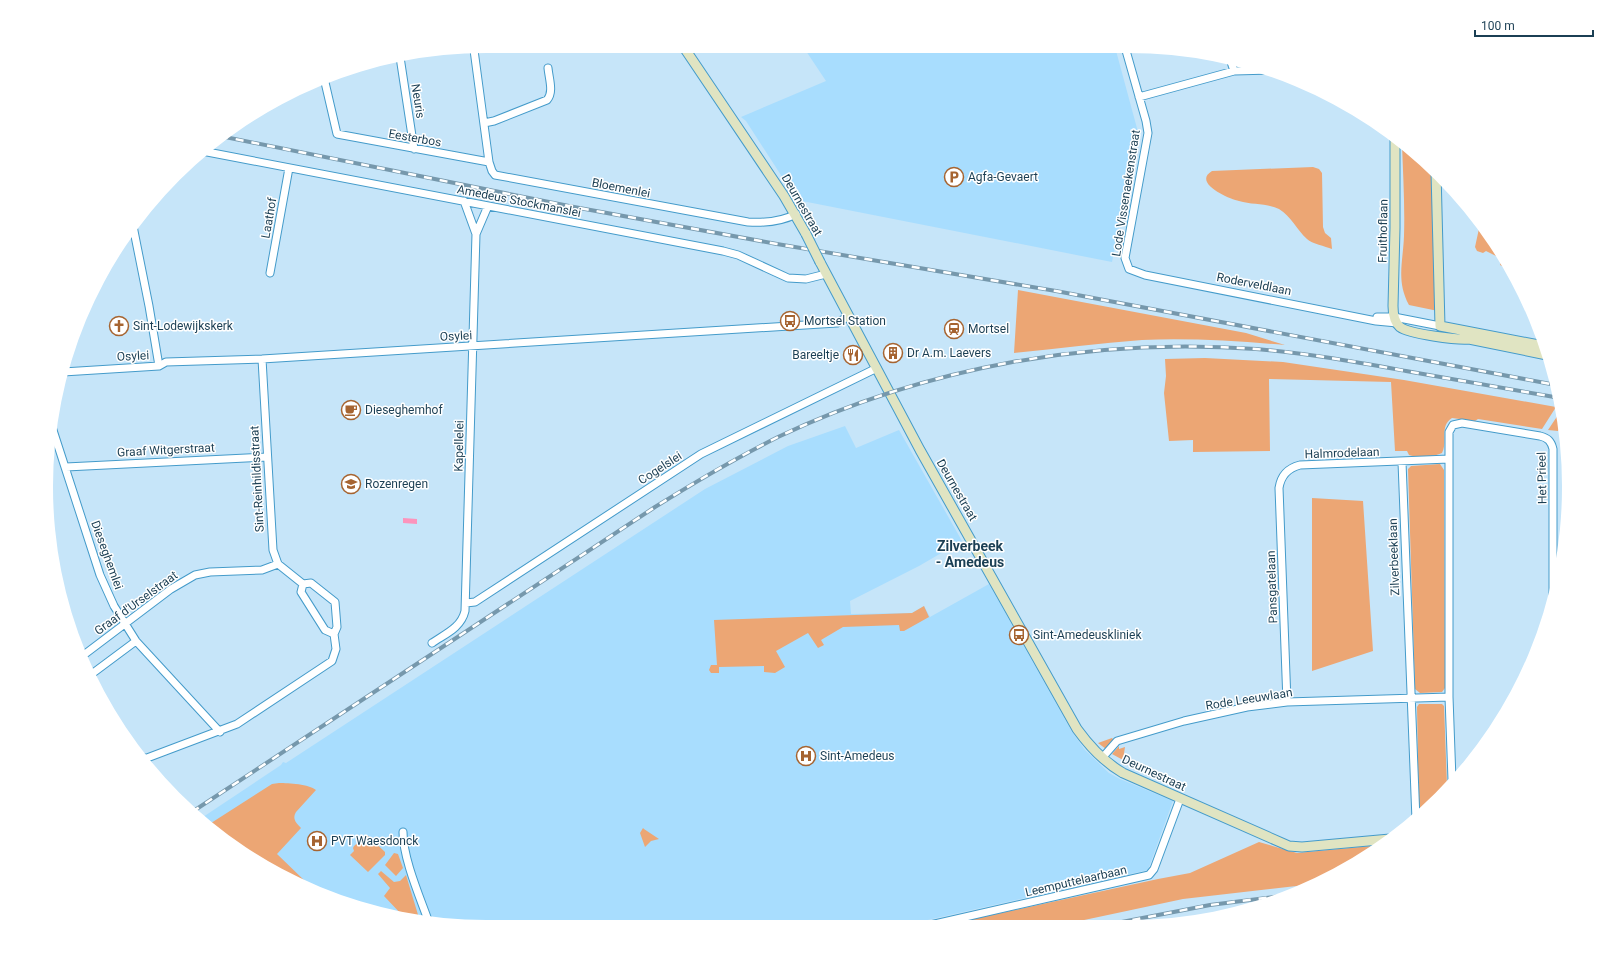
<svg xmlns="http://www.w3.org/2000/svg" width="1615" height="973" font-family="Roboto,sans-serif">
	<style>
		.built { fill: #a8ddfe }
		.green { fill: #eca674 }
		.water { fill: #fc94bc }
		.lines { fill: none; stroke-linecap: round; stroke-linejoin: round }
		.street-casing { stroke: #449bca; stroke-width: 9 }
		.secondary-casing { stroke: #449bca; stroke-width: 11 }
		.street { stroke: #fff; stroke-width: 7 }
		.secondary { stroke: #e0e4c2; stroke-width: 9 }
		.rail-casing { stroke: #7698ac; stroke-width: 4 }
		.rail { stroke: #fff; stroke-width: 2.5; stroke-dasharray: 8; stroke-linecap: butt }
		.secondary-bridge-casing { stroke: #449bca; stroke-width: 11; stroke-linecap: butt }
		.secondary-bridge { stroke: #e0e4c2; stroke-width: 9 }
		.labels { text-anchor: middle; stroke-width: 3; stroke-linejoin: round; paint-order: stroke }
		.street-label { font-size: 12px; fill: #1b3f54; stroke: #fff }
		.poi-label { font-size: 12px; fill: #1b3f54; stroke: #fff; text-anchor: start }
		.quarter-label { font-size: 14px; font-weight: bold; fill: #1b3f54; stroke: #fff }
	</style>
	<rect width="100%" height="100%" fill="#c6e5f9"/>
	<path class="built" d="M 1115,47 L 1138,132 L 1112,262 L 797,200 L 746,121 L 741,117 L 826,81 L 804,48 Z
		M 845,426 L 856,448 L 899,430 L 962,541 L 919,566 L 850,601 L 851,614 L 912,613 L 924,606 L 930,617 L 989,584 L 1072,732 L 1085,750 L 1109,773 L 1120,779 L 1173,801 L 1148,870 L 901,926 L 457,926 L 345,904 L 242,853 L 200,819 L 281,765 L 283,762 L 286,763 L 705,489 L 788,446 Z"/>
	<path class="green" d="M 1402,144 L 1433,170 L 1438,311 L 1409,305 C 1396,281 1403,262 1404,236 C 1405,206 1403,174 1402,144 Z
		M 1313,167 L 1319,169 L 1322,173 L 1323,227 L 1325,233 L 1331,238 L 1332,249 C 1325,246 1312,244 1307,239 C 1297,230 1291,216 1279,209 C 1267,203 1252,205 1239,201 C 1229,199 1192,183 1212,171 Z
		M 1480,224 L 1495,242 L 1510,270 L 1500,265 L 1502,259 L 1486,251 L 1483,253 L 1477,251 L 1475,247 Z
		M 1018,290 L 1246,333 L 1285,345 C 1238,341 1190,338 1142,340 C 1099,343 1057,349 1014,353 Z
		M 1205,358 L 1283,362 L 1404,380 L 1556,407 L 1542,429 L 1478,419 L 1475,421 L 1452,418 C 1439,426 1448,442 1442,453 C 1434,457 1417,458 1409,455 L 1407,451 L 1395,451 L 1391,382 L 1269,379 L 1270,451 L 1193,452 L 1193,440 L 1169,441 L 1164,393 L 1166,376 L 1165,359 Z
		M 1558,415 L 1562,415 L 1563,422 L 1558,431 L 1548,430 Z
		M 1440,464 L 1444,470 L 1445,688 L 1442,692 L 1420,693 L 1415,689 L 1408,469 L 1411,466 Z
		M 1312,498 L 1363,501 L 1373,651 L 1312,671 Z
		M 924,606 L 929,617 L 904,631 L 900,631 L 899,625 L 843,627 L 821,640 L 824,645 L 818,648 L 808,633 L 776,651 L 785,667 L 775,673 L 764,672 L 764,666 L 719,667 L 719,673 L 711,673 L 709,670 L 711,665 L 717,665 L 714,620 L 912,613 Z
		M 1419,704 L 1442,704 L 1444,706 L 1447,785 L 1419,817 L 1417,707 Z
		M 1112,738 L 1114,740 L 1106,749 L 1098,743 Z
		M 1119,746 L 1119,749 L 1125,747 L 1123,760 L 1112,754 Z
		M 279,783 C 289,783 309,784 316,790 L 296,812 C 292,819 296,823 301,828 L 277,854 L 306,882 L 304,884 L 242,853 L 208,825 L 272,784 Z
		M 643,828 L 644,829 L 659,839 L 651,841 L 645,847 L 640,833 Z
		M 367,835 L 385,852 L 385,855 L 368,872 L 350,855 L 354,851 L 353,848 L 354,846 Z
		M 1259,842 L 1297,853 L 1381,845 L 1349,868 L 1314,884 L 1183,899 L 1056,926 L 941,926 L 1158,879 L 1190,873 Z
		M 394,853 L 398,854 L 403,868 L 396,876 L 385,865 Z
		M 381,871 L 394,882 L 400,881 L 406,875 L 419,918 L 402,915 L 384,896 L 390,888 L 378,874 Z"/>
	<path class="water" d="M 403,518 L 417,519 L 417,524 L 403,523 Z"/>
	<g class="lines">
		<g class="street-casing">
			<path id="street" d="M 1125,47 L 1146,121 L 1148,133 L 1125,258 L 1129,269 L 1145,275 L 1376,321 L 1397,323
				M 474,50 L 489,162 L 492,171 L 495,175 L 748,222 C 764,223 781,222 796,214
				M 400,57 L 414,149
				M 1231,62 L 1234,71
				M 324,78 L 337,134 L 489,162
				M 1139,97 L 1234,71 L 1272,70
				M 484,123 L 494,121 L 547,100 C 554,92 549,79 548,68
				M 202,151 L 723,251 L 738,255 L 788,278 L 806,279 L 826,274
				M 464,201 L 476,234
				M 133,226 L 149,306 L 159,366
				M 270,273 L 289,168
				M 1377,317 L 1394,317 L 1440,326
				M 262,359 L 273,550 L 278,564 L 303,584 L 311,583 L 335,602 L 337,627 L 334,634
				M 63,372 L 159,366 L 166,362 L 262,359 L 837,323 L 849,316
				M 51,424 L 100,575 L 114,606 L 136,641 L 220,732
				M 1402,462 L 1416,820
				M 66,467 L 267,457
				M 303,584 L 301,592 L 325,630 L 334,634
				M 466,603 L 475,602 L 701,454 L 877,368
				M 432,643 C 445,634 461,628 465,611 L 476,234 L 488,206
				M 81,657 L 171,589 L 195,575 L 210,572 L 262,570 L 278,564
				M 89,676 L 136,641
				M 1287,702 L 1279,488 C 1281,475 1288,468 1300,465 L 1449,459
				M 140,758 L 147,758 L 237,724 L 332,661 L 336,649 L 334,634
				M 1102,758 L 1117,741 L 1184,721 L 1247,707 L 1287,702 L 1449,697
				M 1452,780 L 1449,697 L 1449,432 L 1453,425 L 1462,423 L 1540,436 C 1548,438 1551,441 1553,449 L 1553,596
				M 403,832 C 403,858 419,895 428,920
				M 926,926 L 1149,875 L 1154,869 L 1180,799"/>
		</g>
		<g class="secondary-casing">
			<path id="secondary" d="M 685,49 L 784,196 L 806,234
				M 1395,138 L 1395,228 L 1393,306 C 1393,314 1394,322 1400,327 C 1409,334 1457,340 1469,339 L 1547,355
				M 1436,172 L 1440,326 L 1544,346
				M 820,262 L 920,450 L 1077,729 C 1090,747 1104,762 1123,773 L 1289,846 L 1302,847 L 1390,839"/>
		</g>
		<use href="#street" class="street"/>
		<use href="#secondary" class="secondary"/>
		<g class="rail-casing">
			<path id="rail" d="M 220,136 L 574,207 L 777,244 L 1056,291 L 1556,385
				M 192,812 L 655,507 C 695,482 736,458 778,437 C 925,367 1094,337 1256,349 C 1307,353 1356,362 1406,371 C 1457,380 1508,389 1560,398
				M 1101,926 L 1210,905 L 1289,895"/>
		</g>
		<use href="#rail" class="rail"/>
		<g class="secondary-bridge-casing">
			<path id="secondary-bridge" d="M 806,234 L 820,262"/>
		</g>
		<use href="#secondary-bridge" class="secondary-bridge"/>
	</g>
	<defs>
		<g id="parking-ring" transform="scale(1)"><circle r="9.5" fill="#fff" stroke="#a66431" stroke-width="1.5"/><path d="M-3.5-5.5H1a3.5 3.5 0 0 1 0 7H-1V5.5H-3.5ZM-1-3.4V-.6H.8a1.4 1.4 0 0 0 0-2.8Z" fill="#a66431"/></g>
		<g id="bus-ring" transform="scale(1)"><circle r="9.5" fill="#fff" stroke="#a66431" stroke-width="1.5"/><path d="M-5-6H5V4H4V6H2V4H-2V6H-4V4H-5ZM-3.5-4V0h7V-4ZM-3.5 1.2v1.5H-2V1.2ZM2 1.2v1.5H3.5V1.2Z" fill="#a66431"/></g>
		<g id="church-ring" transform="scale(1)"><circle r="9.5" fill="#fff" stroke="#a66431" stroke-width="1.5"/><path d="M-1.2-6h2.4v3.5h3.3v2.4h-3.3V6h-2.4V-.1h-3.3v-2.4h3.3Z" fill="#a66431"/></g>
		<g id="station-ring" transform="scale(1)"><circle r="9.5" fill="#fff" stroke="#a66431" stroke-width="1.5"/><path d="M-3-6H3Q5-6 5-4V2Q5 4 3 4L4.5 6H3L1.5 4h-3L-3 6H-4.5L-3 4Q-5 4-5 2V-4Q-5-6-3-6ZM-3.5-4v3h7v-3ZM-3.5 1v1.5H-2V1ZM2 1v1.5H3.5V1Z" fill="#a66431"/></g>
		<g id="building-ring" transform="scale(1)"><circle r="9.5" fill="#fff" stroke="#a66431" stroke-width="1.5"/><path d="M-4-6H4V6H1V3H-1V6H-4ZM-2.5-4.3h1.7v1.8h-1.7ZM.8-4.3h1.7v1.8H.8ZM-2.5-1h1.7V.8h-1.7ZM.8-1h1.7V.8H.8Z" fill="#a66431"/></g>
		<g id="restaurant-ring" transform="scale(1)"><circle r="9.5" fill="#fff" stroke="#a66431" stroke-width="1.5"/><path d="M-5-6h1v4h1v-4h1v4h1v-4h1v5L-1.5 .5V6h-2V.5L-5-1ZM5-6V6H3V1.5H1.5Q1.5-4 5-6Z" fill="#a66431"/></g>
		<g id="cafe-ring" transform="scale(1)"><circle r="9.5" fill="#fff" stroke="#a66431" stroke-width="1.5"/><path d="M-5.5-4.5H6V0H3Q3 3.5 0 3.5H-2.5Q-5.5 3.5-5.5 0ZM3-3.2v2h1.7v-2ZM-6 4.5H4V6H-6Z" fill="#a66431"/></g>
		<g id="school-ring" transform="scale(1)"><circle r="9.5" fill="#fff" stroke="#a66431" stroke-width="1.5"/><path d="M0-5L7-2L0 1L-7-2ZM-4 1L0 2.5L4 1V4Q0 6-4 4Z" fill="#a66431"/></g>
		<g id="hospital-ring" transform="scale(1)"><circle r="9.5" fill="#fff" stroke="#a66431" stroke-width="1.5"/><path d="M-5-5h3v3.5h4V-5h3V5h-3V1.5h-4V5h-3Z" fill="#a66431"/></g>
	</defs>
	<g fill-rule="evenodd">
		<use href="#parking-ring" x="954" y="177"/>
		<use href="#bus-ring" x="790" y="321"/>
		<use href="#church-ring" x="119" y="326"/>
		<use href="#station-ring" x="954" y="329"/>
		<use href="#building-ring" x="893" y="353"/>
		<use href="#restaurant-ring" x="853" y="355"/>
		<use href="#cafe-ring" x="351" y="410"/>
		<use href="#school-ring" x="351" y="484"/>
		<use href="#bus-ring" x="1019" y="635"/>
		<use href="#hospital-ring" x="806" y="756"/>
		<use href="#hospital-ring" x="317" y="841"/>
	</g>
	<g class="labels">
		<g class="street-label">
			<text transform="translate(418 101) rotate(81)" y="4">Neuris</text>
			<text transform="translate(415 138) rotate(10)" y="4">Eesterbos</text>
			<text transform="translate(621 188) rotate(11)" y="4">Bloemenlei</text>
			<text transform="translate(1126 193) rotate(-81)" y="4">Lode Vissenaekenstraat</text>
			<text transform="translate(519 201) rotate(11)" y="4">Amedeus Stockmanslei</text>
			<text transform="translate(802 205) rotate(60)" y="4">Deurnestraat</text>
			<text transform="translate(269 218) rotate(-80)" y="4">Laathof</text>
			<text transform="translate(1383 231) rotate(-89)" y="4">Fruithoflaan</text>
			<text transform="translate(1254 284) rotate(11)" y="4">Roderveldlaan</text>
			<text transform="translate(456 336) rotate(-3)" y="4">Osylei</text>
			<text transform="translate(133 356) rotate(-3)" y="4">Osylei</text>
			<text transform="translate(459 446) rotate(-89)" y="4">Kapellelei</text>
			<text transform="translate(166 450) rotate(-3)" y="4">Graaf Witgerstraat</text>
			<text transform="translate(1342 453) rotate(-2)" y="4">Halmrodelaan</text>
			<text transform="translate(660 468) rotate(-33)" y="4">Cogelslei</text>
			<text transform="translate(1542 478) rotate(-91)" y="4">Het Prieel</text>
			<text transform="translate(257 479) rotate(-93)" y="4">Sint-Reinhildisstraat</text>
			<text transform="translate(957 490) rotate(60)" y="4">Deurnestraat</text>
			<text transform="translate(107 555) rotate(70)" y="4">Dieseghemlei</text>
			<text transform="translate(1394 557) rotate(-92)" y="4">Zilverbeeklaan</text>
			<text transform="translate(1272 587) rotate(-92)" y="4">Pansgatelaan</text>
			<text transform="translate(136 603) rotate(-36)" y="4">Graaf d'Urselstraat</text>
			<text transform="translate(1249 699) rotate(-9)" y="4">Rode Leeuwlaan</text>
			<text transform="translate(1154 773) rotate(25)" y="4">Deurnestraat</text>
			<text transform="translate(1076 881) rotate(-13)" y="4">Leemputtelaarbaan</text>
		</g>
		<g class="poi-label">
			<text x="968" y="181">Agfa-Gevaert</text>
			<text x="804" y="325">Mortsel Station</text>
			<text x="133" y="330">Sint-Lodewijkskerk</text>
			<text x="968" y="333">Mortsel</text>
			<text x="907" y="357">Dr A.m. Laevers</text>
			<text x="839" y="359" text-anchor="end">Bareeltje</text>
			<text x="365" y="414">Dieseghemhof</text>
			<text x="365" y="488">Rozenregen</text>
			<text x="1033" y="639">Sint-Amedeuskliniek</text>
			<text x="820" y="760">Sint-Amedeus</text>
			<text x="331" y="845">PVT Waesdonck</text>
		</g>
		<g class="quarter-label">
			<text x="970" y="551">Zilverbeek<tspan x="970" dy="16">- Amedeus</tspan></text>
		</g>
	</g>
	<path d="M0 0H1615V973H0ZM486 53H1129A433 433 0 0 1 1562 486V487A433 433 0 0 1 1129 920H486A433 433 0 0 1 53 487V486A433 433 0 0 1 486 53Z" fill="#fff" fill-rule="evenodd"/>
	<path d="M1475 30v6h118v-6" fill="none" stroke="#1b3f54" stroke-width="2"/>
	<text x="1481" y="30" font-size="12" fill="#1b3f54" stroke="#ffffff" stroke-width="3" paint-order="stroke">100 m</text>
</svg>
